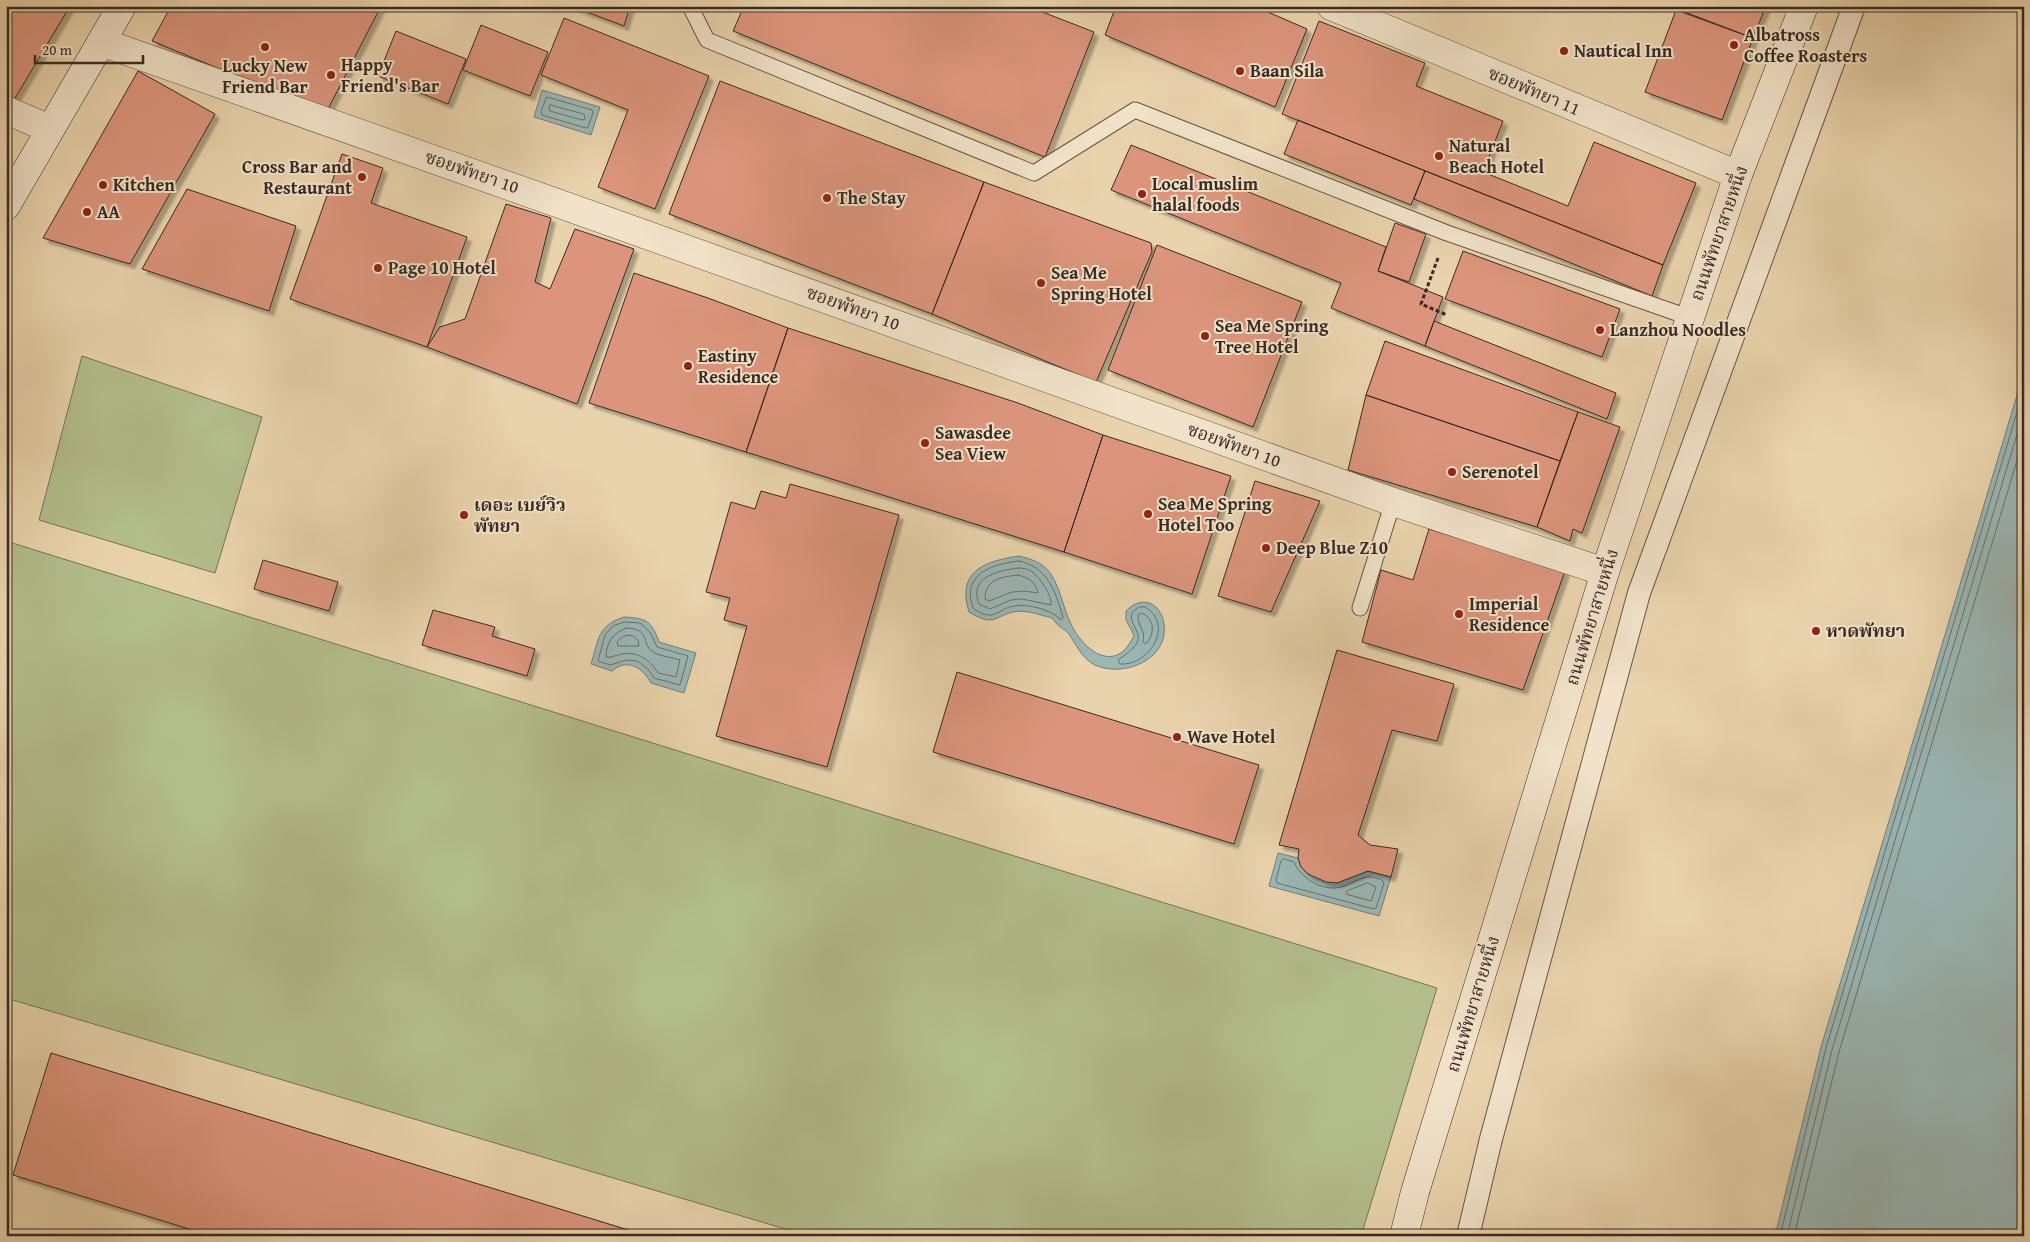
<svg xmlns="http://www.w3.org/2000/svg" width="2030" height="1242" font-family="'Gentium Book Plus','Noto Serif Thai',serif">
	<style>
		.green { fill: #b3bd8c; stroke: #767458 }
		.water { fill: #9bb6b4; stroke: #747e7a }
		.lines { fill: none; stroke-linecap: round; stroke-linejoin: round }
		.shore { stroke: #6a706c; stroke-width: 1 }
		.building { fill: #dc957b; stroke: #392b24; filter: url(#shadow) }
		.service-casing { stroke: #655546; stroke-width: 17 }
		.pedestrian-casing { stroke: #655546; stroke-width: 24 }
		.minor-casing { stroke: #655546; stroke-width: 29 }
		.secondary-casing { stroke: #392b24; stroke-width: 29 }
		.path { stroke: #392b24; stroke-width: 3; stroke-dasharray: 4 2.5; stroke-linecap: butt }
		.service { stroke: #f1e2c9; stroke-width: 15 }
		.pedestrian { stroke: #f1e2c9; stroke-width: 22 }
		.minor { stroke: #f1e2c9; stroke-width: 28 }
		.secondary { stroke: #f1e2c9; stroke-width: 28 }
		.poi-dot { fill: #8f2418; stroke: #f1e2c9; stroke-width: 2 }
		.labels { text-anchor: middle; stroke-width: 4; stroke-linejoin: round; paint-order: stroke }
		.poi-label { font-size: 18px; font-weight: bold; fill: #392b24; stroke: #f1e2c9; text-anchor: start }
		.street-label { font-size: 18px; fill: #392b24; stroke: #f1e2c9 }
	</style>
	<defs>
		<filter id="shadow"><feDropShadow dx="4.5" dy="4.5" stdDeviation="1" flood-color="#0004"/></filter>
	</defs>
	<rect width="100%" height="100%" fill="#e9d3ac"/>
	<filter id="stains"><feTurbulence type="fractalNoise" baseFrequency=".004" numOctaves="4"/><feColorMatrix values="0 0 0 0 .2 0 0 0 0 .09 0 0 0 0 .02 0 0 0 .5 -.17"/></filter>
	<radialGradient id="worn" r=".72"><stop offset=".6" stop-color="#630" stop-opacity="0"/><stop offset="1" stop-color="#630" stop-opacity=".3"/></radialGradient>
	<path class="green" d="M 82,356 L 262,417 L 215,573 L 39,520 Z
		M 6,541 L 1437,988 L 1361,1236 L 809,1236 L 6,998 Z"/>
	<path class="water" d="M 542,90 L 600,107 L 591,135 L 534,117 Z
		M 2024,372 L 2024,1236 L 1775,1236 L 1821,1047 Z
		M 1019,556 C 1032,559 1043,563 1051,574 C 1061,590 1063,608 1071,624 C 1084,652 1117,675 1134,635 L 1126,620 L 1126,611 C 1142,594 1161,603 1164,624 C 1169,660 1123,678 1095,665 C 1081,658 1077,645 1068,633 C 1065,629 1060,628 1057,624 C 1055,622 1054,620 1052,618 C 1049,617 1044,616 1041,615 C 1026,611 1018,609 1004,615 C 999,617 995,620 990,620 C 982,620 976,616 969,612 C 956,571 985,561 1019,556 Z
		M 624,617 C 646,618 652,621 659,642 L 696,653 L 684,693 L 651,683 C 642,667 627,658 612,671 L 591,664 C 599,639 597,626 624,617 Z
		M 1278,853 L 1298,858 L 1337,883 L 1368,871 L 1391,877 L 1379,916 L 1269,886 Z"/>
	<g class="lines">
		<path class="shore" d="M 547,97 L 592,110 L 593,113 L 588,127 L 586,128 L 542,115 L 541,112 Z
			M 550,105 L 584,114 L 585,119 L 582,120 L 550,111 L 549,108 Z
			M 1019,561 C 1048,567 1055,591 1063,617 L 1062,619 L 1060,619 C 1052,610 1026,603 1014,606 C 1006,607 999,613 992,615 C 985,616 978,612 973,608 C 961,574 992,564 1019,561 Z
			M 1019,568 C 1023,568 1028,569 1031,571 C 1040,577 1052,595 1051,605 L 1022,599 L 1011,600 L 990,609 L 979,604 C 968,577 999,570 1019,568 Z
			M 1018,575 C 1028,577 1037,583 1038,593 L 1024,591 L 1012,592 L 989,601 L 985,599 C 985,579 1001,577 1018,575 Z
			M 1139,607 L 1145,607 C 1175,625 1149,666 1120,664 L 1118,660 C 1126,654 1143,644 1137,632 C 1134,624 1130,621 1132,613 Z
			M 1142,613 C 1155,619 1155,634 1146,644 L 1143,642 C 1146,630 1137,626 1138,615 Z
			M 625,622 L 640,623 L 650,632 L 657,647 L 688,656 L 680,685 L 654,678 L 648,669 L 637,661 L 626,660 L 610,665 L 598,661 L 605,635 L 613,626 Z
			M 626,628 C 652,629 640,643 653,652 C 661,657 672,657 680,660 L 676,677 L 658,673 C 650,660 638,651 622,654 C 616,655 611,658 606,657 C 606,643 613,633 626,628 Z
			M 628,635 L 633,636 L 638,640 L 639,646 L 618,646 L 617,642 L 621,638 Z
			M 1284,859 L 1294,862 C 1301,878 1319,889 1336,888 C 1347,887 1356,879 1367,877 C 1372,876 1378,879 1382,880 L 1384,883 L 1376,908 L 1374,909 L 1277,883 L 1276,880 L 1281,861 Z
			M 1368,883 L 1376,887 L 1371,901 L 1346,894 L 1347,891 Z
			M 1780,1236 L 1826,1048 L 2024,389
			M 1787,1236 L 1832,1050 L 2024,411
			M 1794,1236 L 1839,1052 L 2024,437"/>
	</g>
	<path class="building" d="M 6,6 L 70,6 L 14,100 L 6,96 Z
		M 171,6 L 381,6 L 326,113 L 152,41 Z
		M 571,6 L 630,6 L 624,26 Z
		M 744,6 L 1027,6 L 1094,32 L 1045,157 L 733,31 Z
		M 1116,6 L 1254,6 L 1307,29 L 1275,107 L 1105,35 Z
		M 1669,6 L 1766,6 L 1753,38 Z
		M 1676,10 L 1753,38 L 1722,120 L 1645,92 Z
		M 564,18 L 709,76 L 655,209 L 598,187 L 628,110 L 541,75 Z
		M 1319,21 L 1425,63 L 1416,86 L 1503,121 L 1483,172 L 1568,206 L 1594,142 L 1696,183 L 1663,265 L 1282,114 Z
		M 481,25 L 548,52 L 530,96 L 463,70 Z
		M 396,31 L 466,59 L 448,104 L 378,76 Z
		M 138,71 L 215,114 L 130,264 L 43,238 Z
		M 720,81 L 984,182 L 932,314 L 669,214 Z
		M 1298,120 L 1425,171 L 1411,205 L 1284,154 Z
		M 1131,145 L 1386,247 L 1378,271 L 1443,297 L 1425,346 L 1331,308 L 1341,283 L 1111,190 Z
		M 342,154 L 383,168 L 371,203 L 467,237 L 427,347 L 290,299 Z
		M 1425,171 L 1663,265 L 1652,296 L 1414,199 Z
		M 984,182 L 1151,243 L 1152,252 L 1096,382 L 932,314 Z
		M 187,189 L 296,226 L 269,311 L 142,269 Z
		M 506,204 L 551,218 L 535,282 L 550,289 L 575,229 L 634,249 L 577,404 L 427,347 L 440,327 L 465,319 Z
		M 1395,223 L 1426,234 L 1409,282 L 1378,271 Z
		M 1157,245 L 1302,302 L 1253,427 L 1108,370 Z
		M 1463,251 L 1620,309 L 1602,357 L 1445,299 Z
		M 634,273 L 708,298 L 788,328 L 746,452 L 589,403 Z
		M 1434,321 L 1616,393 L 1607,419 L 1425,346 Z
		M 788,328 L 1018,403 L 1103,435 L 1064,552 L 746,452 Z
		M 1385,341 L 1578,412 L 1560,461 L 1366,395 Z
		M 1366,395 L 1560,461 L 1537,527 L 1348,470 Z
		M 1578,412 L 1620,427 L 1582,533 L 1573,529 L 1570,541 L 1537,527 Z
		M 1103,435 L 1231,476 L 1192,594 L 1064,552 Z
		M 1255,481 L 1320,501 L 1271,612 L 1218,596 Z
		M 790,484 L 899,515 L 827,767 L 716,736 L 747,626 L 724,620 L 730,598 L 706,592 L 731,502 L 755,509 L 761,491 L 786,498 Z
		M 1429,529 L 1565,571 L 1523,690 L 1362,642 L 1381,570 L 1413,580 Z
		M 263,560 L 338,582 L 329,611 L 254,589 Z
		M 433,610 L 495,627 L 492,636 L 535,649 L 527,676 L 422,645 Z
		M 1337,650 L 1454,684 L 1437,741 L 1392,730 L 1358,835 L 1370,845 L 1398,849 L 1391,877 L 1368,871 L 1337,883 L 1326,882 L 1308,874 L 1301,867 L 1298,858 L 1299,849 L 1279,845 Z
		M 957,672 L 1259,765 L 1234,844 L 933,752 Z
		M 51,1053 L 648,1236 L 212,1236 L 13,1175 Z"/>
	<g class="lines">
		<g class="service-casing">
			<path id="service" d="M 690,6 L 707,40 L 1034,173 L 1135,110 L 1447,233 L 1691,318
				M 1360,608 L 1393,502"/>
		</g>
		<g class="pedestrian-casing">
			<path id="pedestrian" d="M 1468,1236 L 1491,1139 L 1639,593 L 1854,6"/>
		</g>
		<g class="minor-casing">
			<path id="minor" d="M 1331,6 L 1738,175
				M 101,42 L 574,209 L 1393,502 L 1605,572
				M 6,110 L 50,129"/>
		</g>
		<g class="secondary-casing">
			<path id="secondary" d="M 6,206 L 122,6
				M 1404,1236 L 1415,1192 L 1605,572 L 1738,175 L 1804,6"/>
		</g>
		<path class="path" d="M 1438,258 L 1421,304 L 1447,315"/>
		<use href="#service" class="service"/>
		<use href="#pedestrian" class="pedestrian"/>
		<use href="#minor" class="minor"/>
		<use href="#secondary" class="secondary"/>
	</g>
	<g class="poi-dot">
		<circle cx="1734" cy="45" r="5"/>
		<circle cx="265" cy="47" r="5"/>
		<circle cx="1564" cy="51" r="5"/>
		<circle cx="1240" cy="71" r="5"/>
		<circle cx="331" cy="75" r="5"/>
		<circle cx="1439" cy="156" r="5"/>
		<circle cx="362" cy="177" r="5"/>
		<circle cx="103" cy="185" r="5"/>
		<circle cx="1142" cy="194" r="5"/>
		<circle cx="827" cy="198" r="5"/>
		<circle cx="87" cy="212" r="5"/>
		<circle cx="378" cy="268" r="5"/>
		<circle cx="1041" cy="283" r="5"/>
		<circle cx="1600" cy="330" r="5"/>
		<circle cx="1205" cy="336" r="5"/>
		<circle cx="688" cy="366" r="5"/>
		<circle cx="925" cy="443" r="5"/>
		<circle cx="1452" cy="472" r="5"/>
		<circle cx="1148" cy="514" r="5"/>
		<circle cx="464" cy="515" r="5"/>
		<circle cx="1266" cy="548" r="5"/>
		<circle cx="1459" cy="614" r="5"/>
		<circle cx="1816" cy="631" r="5"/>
		<circle cx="1177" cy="737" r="5"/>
	</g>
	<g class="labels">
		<g class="poi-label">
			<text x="1744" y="41">Albatross<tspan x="1744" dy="21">Coffee Roasters</tspan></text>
			<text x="1574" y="57">Nautical Inn</text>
			<text x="341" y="71">Happy<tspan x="341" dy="21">Friend's Bar</tspan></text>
			<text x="265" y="72" text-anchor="middle">Lucky New<tspan x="265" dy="21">Friend Bar</tspan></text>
			<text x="1250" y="77">Baan Sila</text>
			<text x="1449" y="152">Natural<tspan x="1449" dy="21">Beach Hotel</tspan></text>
			<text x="352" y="173" text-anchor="end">Cross Bar and<tspan x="352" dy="21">Restaurant</tspan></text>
			<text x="1152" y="190">Local muslim<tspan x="1152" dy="21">halal foods</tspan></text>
			<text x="113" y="191">Kitchen</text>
			<text x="837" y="204">The Stay</text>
			<text x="97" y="218">AA</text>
			<text x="388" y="274">Page 10 Hotel</text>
			<text x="1051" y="279">Sea Me<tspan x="1051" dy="21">Spring Hotel</tspan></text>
			<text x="1215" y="332">Sea Me Spring<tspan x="1215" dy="21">Tree Hotel</tspan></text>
			<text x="1610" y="336">Lanzhou Noodles</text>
			<text x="698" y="362">Eastiny<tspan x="698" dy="21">Residence</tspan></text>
			<text x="935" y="439">Sawasdee<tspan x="935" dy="21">Sea View</tspan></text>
			<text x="1462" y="478">Serenotel</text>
			<text x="1158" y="510">Sea Me Spring<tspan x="1158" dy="21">Hotel Too</tspan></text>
			<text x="474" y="511">เดอะ เบย์วิว<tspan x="474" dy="21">พัทยา</tspan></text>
			<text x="1276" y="554">Deep Blue Z10</text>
			<text x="1469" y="610">Imperial<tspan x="1469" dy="21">Residence</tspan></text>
			<text x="1826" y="637">หาดพัทยา</text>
			<text x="1187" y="743">Wave Hotel</text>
		</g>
		<g class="street-label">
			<text transform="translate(1534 91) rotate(23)" y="6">ซอยพัทยา 11</text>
			<text transform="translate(472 172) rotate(19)" y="6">ซอยพัทยา 10</text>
			<text transform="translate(1719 233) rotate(-71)" y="6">ถนนพัทยาสายหนึ่ง</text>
			<text transform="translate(853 308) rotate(20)" y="6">ซอยพัทยา 10</text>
			<text transform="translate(1234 445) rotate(20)" y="6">ซอยพัทยา 10</text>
			<text transform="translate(1592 617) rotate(-73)" y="6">ถนนพัทยาสายหนึ่ง</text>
			<text transform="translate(1473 1004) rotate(-73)" y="6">ถนนพัทยาสายหนึ่ง</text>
		</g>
	</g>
	<rect width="2030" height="1242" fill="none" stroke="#e9d3ac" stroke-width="25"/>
	<rect x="8" y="8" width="2015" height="1227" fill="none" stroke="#392b24" stroke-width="2.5"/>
	<rect x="12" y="12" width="2005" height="1217" fill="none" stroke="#392b24"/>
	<path d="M35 55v8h108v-8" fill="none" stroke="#392b24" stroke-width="2.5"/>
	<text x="42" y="55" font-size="15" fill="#392b24" stroke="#f1e2c9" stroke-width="4" paint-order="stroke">20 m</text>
	<rect width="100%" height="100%" filter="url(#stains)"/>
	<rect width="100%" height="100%" fill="url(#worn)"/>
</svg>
